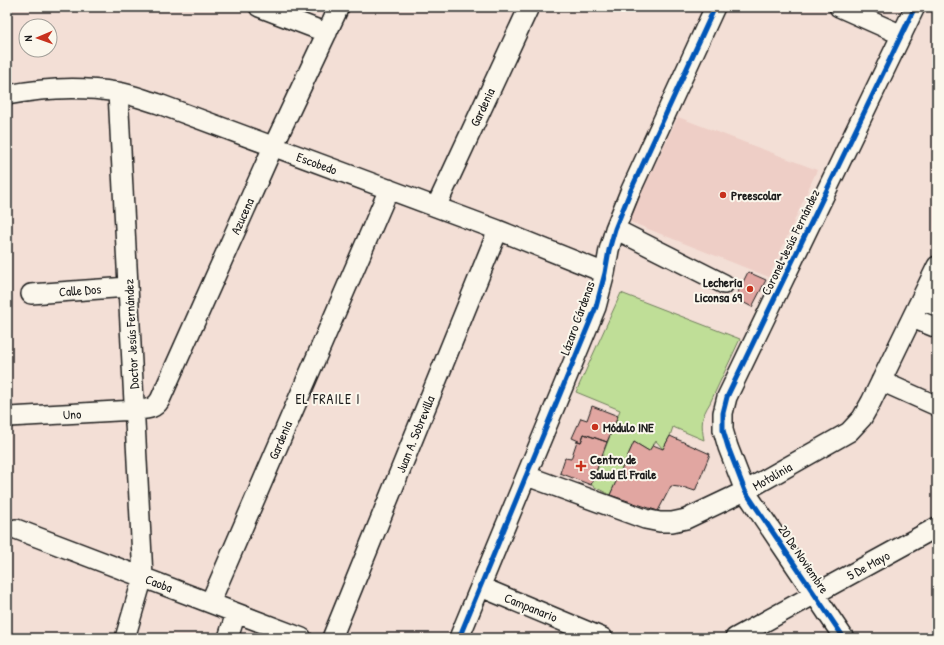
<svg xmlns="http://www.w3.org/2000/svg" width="944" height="645" font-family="'Patrick Hand',sans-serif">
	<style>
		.built { fill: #eecec6 }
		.green { fill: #bfde97; stroke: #6e7d5a }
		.building { fill: #e1a6a1; stroke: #1c1c1c }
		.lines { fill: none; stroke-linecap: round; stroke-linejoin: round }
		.minor-casing { stroke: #1c1c1c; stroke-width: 22 }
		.minor { stroke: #fbf7ec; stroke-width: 19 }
		.cycleway-casing { stroke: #fbf7ec; stroke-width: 8 }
		.cycleway { stroke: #0057b8; stroke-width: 5 }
		.poi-dot { fill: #c8321e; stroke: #fbf7ec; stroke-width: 1.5 }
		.labels { text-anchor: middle; stroke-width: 4; stroke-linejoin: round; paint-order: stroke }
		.street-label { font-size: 13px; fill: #1c1c1c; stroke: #fbf7ec }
		.poi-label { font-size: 13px; font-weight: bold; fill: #1c1c1c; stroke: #fbf7ec; text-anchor: start }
		.neighbourhood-label { font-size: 14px; letter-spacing: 1px; fill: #1c1c1c; stroke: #fbf7ec }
	</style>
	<rect width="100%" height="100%" fill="#f3dfd6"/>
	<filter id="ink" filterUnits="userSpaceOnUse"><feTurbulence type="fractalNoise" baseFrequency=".025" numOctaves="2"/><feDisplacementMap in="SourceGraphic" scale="8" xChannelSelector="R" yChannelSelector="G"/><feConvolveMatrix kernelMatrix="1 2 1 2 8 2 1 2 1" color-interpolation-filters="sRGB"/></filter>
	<g filter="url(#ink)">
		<path class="built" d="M 678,117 L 817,170 L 769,277 L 628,221 Z"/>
		<path class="green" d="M 621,293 L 740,339 L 710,403 C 701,417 701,424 704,440 L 673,427 L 670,436 L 663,449 L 656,441 L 649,451 L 634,442 L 610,495 L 591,485 L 620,410 L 576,392 Z"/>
		<path class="building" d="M 748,272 L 766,280 L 752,307 L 735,298 Z
			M 592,406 L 618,416 L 607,442 L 584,434 L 581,442 L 572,438 L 581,418 L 587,420 Z
			M 584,434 L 607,442 L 591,485 L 560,473 L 565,458 L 571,459 L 577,441 L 581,442 Z
			M 670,436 L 710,454 L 695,491 L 686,488 L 671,486 L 658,511 L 610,495 L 634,442 L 649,451 L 653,445 L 663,449 Z"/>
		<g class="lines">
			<g class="minor-casing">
				<path id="minor" d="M 259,7 L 327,33
					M 839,7 L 902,35
					M 118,92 L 143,577 L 125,638
					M 7,95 C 43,88 81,86 117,92 C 131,94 145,100 159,104 L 498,230 L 605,273
					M 436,207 L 529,7
					M 615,229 L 724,284
					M 31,294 L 128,287
					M 921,300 L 937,306
					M 912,318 L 937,328
					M 881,381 L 937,406
					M 9,417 L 135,410 C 146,409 154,410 160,400 L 273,147 L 339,7
					M 527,476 L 645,519 L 660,522 L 672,522 L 686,519 L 745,491 L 849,432 L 862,418 L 871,402 L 937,266
					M 16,529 L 302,638
					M 481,587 L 603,638
					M 210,603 L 389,189
					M 228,638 L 236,613
					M 332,638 L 498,230
					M 459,638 L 596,307 L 605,273 L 609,250 L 615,229 L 630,192 L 715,7
					M 735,638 L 937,527
					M 844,638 L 745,491 L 728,447 L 723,430 L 723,413 L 727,397 L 915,7"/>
			</g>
			<use href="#minor" class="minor"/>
			<g class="cycleway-casing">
				<path id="cycleway" d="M 459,638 L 596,307 L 605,273 L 609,250 L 615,229 L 630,192 L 715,7
					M 844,638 L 745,491 L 728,447 L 723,430 L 723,413 L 727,397 L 915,7"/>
			</g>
			<use href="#cycleway" class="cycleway"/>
		</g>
	</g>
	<g class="poi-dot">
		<circle cx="723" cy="195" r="4"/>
		<circle cx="750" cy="289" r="4"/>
		<circle cx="595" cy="427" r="4"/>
		<path d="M579 460h4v4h4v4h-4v4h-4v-4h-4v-4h4z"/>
	</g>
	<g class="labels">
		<g class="street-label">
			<text transform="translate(482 107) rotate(-65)" y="5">Gardenia</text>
			<text transform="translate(317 163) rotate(20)" y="5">Escobedo</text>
			<text transform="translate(242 216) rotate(-66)" y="5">Azucena</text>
			<text transform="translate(790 242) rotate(-64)" y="5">Coronel Jesús Fernández</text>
			<text transform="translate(80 290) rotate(-4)" y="5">Calle Dos</text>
			<text transform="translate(577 318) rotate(-70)" y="5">Lázaro Cárdenas</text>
			<text transform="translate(131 334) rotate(-93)" y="5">Doctor Jesús Fernández</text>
			<text transform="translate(72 414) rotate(-3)" y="5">Uno</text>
			<text transform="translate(415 434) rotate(-68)" y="5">Juan A. Sobrevilla</text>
			<text transform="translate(280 440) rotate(-67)" y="5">Gardenia</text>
			<text transform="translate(772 476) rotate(-30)" y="5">Motolínia</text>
			<text transform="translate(804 559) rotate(56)" y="5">20 De Noviembre</text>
			<text transform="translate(868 565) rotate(-29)" y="5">5 De Mayo</text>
			<text transform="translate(159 583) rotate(21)" y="5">Caoba</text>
			<text transform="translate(531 607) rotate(22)" y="5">Campanario</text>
		</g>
		<g class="poi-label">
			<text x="731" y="200">Preescolar</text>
			<text x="742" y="287" text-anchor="end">Lechería<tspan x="742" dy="15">Liconsa 69</tspan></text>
			<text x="603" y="432">Módulo INE</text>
			<text x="590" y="464">Centro de<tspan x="590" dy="15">Salud El Fraile</tspan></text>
		</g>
		<g class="neighbourhood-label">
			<text x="328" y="404">EL FRAILE I</text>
		</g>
	</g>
	<rect width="944" height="645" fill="none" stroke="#fbf7ec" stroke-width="24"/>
	<rect x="12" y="12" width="920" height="621" fill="none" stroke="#1c1c1c" stroke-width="1.5" filter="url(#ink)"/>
	<g transform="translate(38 38) rotate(268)"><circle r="19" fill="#fbf7ec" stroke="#a29f99"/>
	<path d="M0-3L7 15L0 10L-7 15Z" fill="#c8321e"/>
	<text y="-6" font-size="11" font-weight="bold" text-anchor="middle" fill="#1c1c1c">N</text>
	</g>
</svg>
